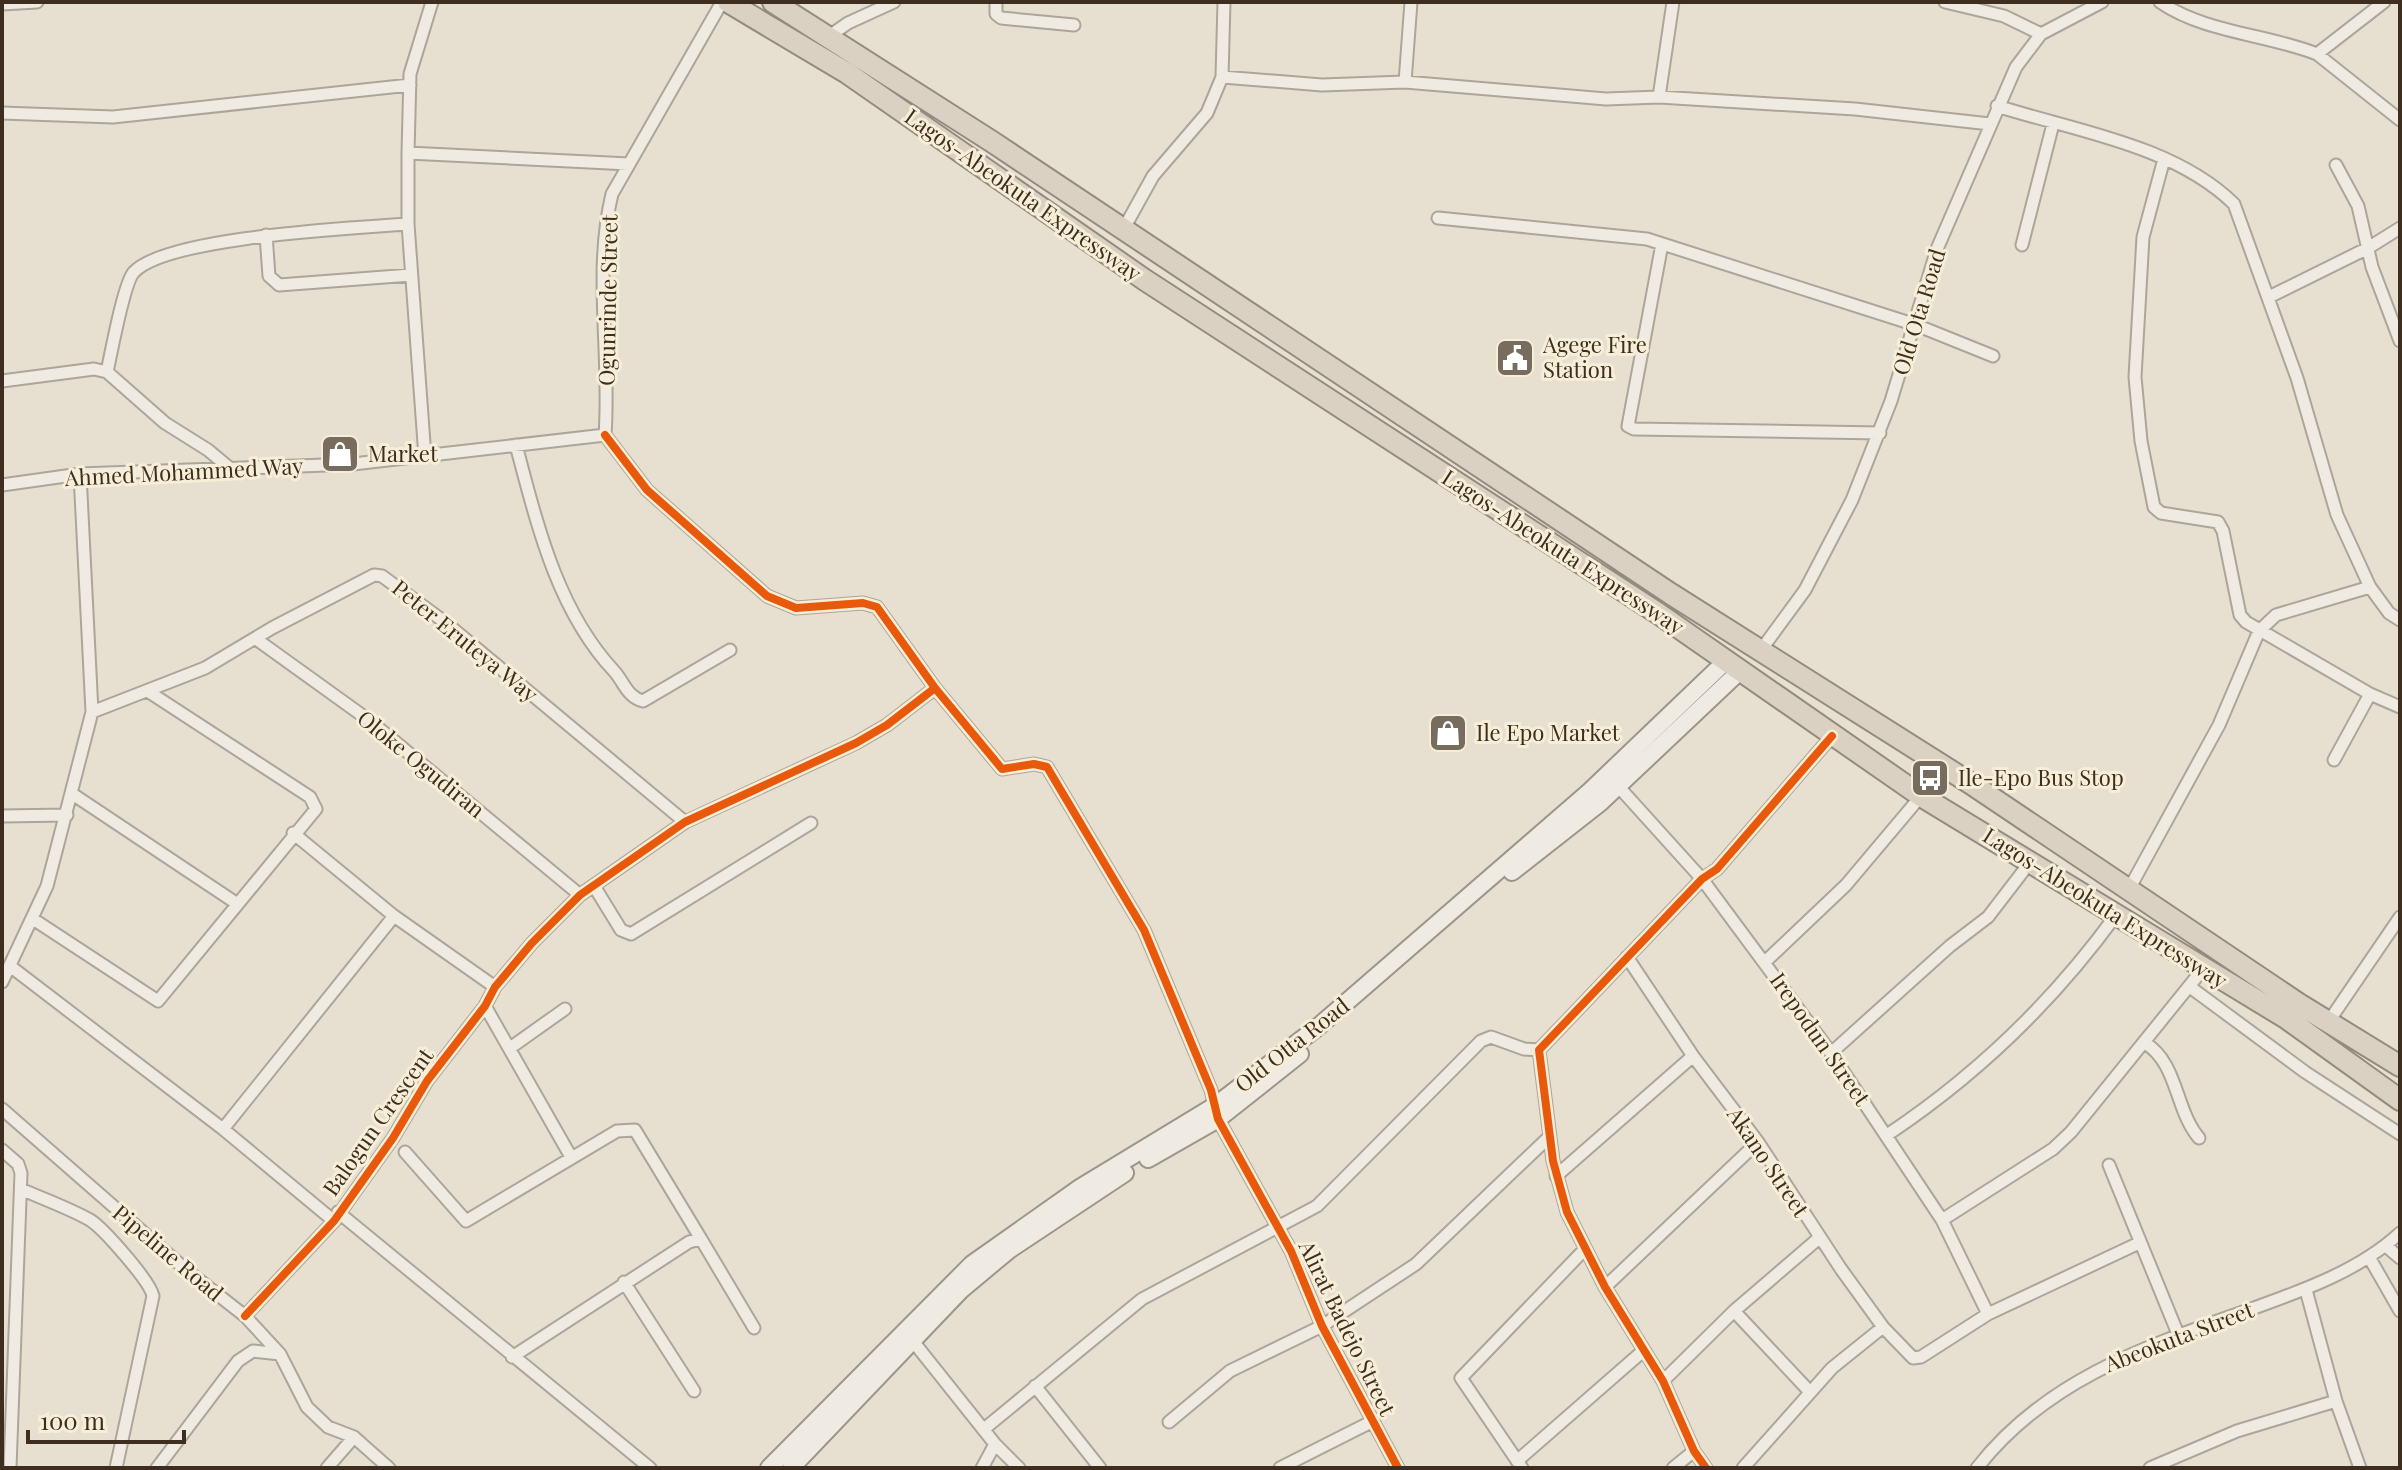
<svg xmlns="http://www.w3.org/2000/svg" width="2402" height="1470" font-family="'Playfair Display',serif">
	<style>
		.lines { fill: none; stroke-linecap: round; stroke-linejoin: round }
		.street-casing { stroke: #ada599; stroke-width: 15 }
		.secondary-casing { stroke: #9c958a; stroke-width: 20 }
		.highway-casing { stroke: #928b80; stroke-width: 24 }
		.street { stroke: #efebe3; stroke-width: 11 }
		.secondary { stroke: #efebe3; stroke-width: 16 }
		.highway { stroke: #dad1c2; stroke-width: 20 }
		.cycleway-casing { stroke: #f7eed8; stroke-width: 13 }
		.cycleway { stroke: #e8590c; stroke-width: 8 }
		.labels { text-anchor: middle; stroke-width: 6; stroke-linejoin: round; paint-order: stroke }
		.street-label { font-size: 22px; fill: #3d2e20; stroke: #f7eed8 }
		.poi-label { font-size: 22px; fill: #3d2e20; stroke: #f7eed8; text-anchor: start }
	</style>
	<rect width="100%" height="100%" fill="#e7e0d1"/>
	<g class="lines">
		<g class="street-casing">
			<path id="street" d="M 996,2 L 996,14 L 1001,18 L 1074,25
				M 1945,2 L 2004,16 L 2041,34
				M 2160,2 C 2205,33 2267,34 2317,54
				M 2384,2 L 2317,54 L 2400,120
				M 2,4 L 37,2
				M 828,37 L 848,23 L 894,2
				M 1222,77 L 1322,85 L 1405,82 L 1606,99 L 1659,97 L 1855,109 L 1990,124
				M 1405,82 L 1411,2
				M 1659,97 L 1673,2
				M 1997,106 C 2075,131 2174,145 2234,204 L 2297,378 L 2337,515 L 2370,587 L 2389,613 L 2400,620
				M 2,113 L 113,117 L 410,85
				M 408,153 L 629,164
				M 2164,159 L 2143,237 L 2135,377 L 2141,441 L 2154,507 L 2161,513 L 2218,522 L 2223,531 L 2240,615 L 2246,622 L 2370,694 L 2400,707
				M 2336,165 L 2358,206 L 2372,267 L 2400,341
				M 1438,218 L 1647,239 L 1916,325 L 1993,356
				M 1123,230 L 1153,176 L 1207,113 L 1222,77 L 1224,2
				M 266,235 L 269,276 L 279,285 L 411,275
				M 1662,244 L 1628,426 L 1634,429 L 1880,433
				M 2022,245 L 2053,124
				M 2269,297 L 2368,248 L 2400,228
				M 107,372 C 111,354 124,282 134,272 C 167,237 353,228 408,224
				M 2,381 L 94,369 L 107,372 L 165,423 L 208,450 L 232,470
				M 605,435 L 647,490 L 767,596 L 796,608 L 863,603 L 877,607 L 935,688 L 1002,769 L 1034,764 L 1047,767 L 1144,930 L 1211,1090 L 1218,1119 L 1291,1251 L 1322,1326 L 1398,1468
				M 605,435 C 611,355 593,272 612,194 L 722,2
				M 516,445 C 537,524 557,610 614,671 C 624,682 627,697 643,701 L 730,650
				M 425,457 L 408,224 L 408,153 L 410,74 L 432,2
				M 2,485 L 80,474 L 353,464 L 605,435
				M 256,639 L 370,721 L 580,895
				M 1761,650 L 1805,590 L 1852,500 L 1891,401 L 1937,249 L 2016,67 L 2041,34 L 2102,2
				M 92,712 L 205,668 L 272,628 L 374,575 L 382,576 L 446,623 L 685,822
				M 2334,760 L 2370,694
				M 1618,786 L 1702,879 L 1831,1053 L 1942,1220 L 1988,1314
				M 71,793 L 236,903
				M 2,816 L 67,815
				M 293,833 L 394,916 L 495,987
				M 594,886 L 621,930 L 631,934 L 811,823
				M 2128,891 L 2219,725 L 2259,631 L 2276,615 L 2370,587
				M 33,919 L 158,1001 L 316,809 L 310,797 L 149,692
				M 1627,957 L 1693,1056 L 1758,1142 L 1841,1269 L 1883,1327 L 1913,1358 L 1921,1357 L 1988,1314 L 2139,1243
				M 1766,961 L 1846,885 L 1921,796
				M 10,966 L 223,1129 L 334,1221
				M 2,982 L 47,886 L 92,712 L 80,474
				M 2190,987 L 2305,1072 L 2400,1134
				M 485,1006 L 571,1157
				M 2329,1021 L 2400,917
				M 2145,1043 C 2178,1063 2175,1110 2199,1138
				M 510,1048 L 565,1009
				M 1831,1053 L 1950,946 L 1988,917 L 2031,861
				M 2,1109 L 185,1269 L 245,1316 L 280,1354 L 307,1407 L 328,1427 L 354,1437 L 389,1468
				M 223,1129 L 394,916
				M 1887,1135 C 1977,1075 2052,1003 2116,915
				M 2,1150 L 18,1164 L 21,1173 L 10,1468
				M 405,1152 L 466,1221 L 617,1131 L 635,1130 L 701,1239
				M 2109,1165 L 2178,1334
				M 1556,1176 L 1693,1056
				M 21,1189 C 43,1199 69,1208 90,1220 C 103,1228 150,1281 153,1296 L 116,1468
				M 338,1212 L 650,1468
				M 1942,1220 L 2053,1149 L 2071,1132 L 2203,969
				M 2386,1246 L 2400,1258
				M 2369,1257 L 2400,1311
				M 624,1282 L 694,1391
				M 1605,1287 L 1758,1142
				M 2306,1290 L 2336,1401 L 2360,1468
				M 1734,1311 L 1810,1392
				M 245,1316 L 334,1221 L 393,1138 L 427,1081 L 485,1006 L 495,987 L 532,943 L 580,895 L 685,822 L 856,743 L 887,725 L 935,688
				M 912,1340 L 995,1444 L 1019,1468
				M 512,1357 L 689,1242 L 701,1239 L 754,1328
				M 1663,1381 L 1734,1311 L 1819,1238
				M 1035,1386 L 1100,1468
				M 1169,1422 L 1230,1371 L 1322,1326 L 1416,1264 L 1549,1137
				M 984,1429 L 1142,1299 L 1317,1206 L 1481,1041 L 1491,1037 L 1524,1049 L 1539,1050
				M 1517,1461 L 1643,1351
				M 157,1468 L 238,1361 L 253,1351 L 280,1354
				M 327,1468 L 354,1437
				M 982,1468 L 995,1444
				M 1280,1468 L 1371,1422
				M 1522,1468 L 1461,1378 L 1585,1249
				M 1673,1468 L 1694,1451
				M 1706,1468 L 1694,1451 L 1663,1381 L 1605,1287 L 1567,1212 L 1553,1161 L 1539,1050 L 1702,879 L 1717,869 L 1832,736
				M 1743,1468 L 1832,1368 L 1883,1327
				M 1977,1468 C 2047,1378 2150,1345 2254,1308 C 2304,1290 2360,1270 2400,1233
				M 2150,1468 L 2237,1431 L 2336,1401"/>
		</g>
		<g class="secondary-casing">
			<path id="secondary" d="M 1512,872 L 1600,803 L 1741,670
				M 1148,1159 L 1218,1119 L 1300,1054
				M 769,1468 L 972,1264 L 1081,1187 L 1216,1105 L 1319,1026 L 1590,791 L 1727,660
				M 791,1468 L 961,1290 L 1009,1250 L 1125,1173"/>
		</g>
		<g class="highway-casing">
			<path id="highway" d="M 728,2 L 847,73 L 1145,280 L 1659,614 L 1921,796 L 2286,1018 L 2400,1100
				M 773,2 L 991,141 L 1671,594 L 1970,783 L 2299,1004 L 2400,1066"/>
		</g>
		<use href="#street" class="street"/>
		<use href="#secondary" class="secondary"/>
		<use href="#highway" class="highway"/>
		<g class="cycleway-casing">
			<path id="cycleway" d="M 605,435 L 647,490 L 767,596 L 796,608 L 863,603 L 877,607 L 935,688 L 1002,769 L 1034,764 L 1047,767 L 1144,930 L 1211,1090 L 1218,1119 L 1291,1251 L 1322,1326 L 1398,1468
				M 245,1316 L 334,1221 L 393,1138 L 427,1081 L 485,1006 L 495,987 L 532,943 L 580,895 L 685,822 L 856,743 L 887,725 L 935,688
				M 1706,1468 L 1694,1451 L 1663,1381 L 1605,1287 L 1567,1212 L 1553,1161 L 1539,1050 L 1702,879 L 1717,869 L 1832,736"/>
		</g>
		<use href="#cycleway" class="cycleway"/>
	</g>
	<defs>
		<g id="civic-square" transform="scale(2)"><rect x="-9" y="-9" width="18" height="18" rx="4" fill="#786c5e" stroke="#f7eed8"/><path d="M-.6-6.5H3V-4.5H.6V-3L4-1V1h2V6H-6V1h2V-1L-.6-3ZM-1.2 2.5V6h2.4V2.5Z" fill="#fff"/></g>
		<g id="shop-square" transform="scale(2)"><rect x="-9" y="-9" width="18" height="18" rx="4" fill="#786c5e" stroke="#f7eed8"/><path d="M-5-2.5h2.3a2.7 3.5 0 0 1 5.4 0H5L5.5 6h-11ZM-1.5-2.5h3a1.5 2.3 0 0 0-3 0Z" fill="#fff"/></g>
		<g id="bus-square" transform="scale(2)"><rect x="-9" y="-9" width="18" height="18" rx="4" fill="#786c5e" stroke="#f7eed8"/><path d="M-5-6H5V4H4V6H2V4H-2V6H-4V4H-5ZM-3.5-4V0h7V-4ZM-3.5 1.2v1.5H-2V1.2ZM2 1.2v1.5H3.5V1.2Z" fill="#fff"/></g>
	</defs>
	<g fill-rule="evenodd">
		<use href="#civic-square" x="1515" y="358"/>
		<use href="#shop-square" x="340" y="454"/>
		<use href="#shop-square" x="1448" y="733"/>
		<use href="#bus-square" x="1930" y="778"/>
	</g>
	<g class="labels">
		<g class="street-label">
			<text transform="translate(1023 195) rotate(35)" y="8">Lagos-Abeokuta Expressway</text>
			<text transform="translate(608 300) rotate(-89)" y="8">Ogunrinde Street</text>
			<text transform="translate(1919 312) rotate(-73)" y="8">Old Ota Road</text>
			<text transform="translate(184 472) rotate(-3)" y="8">Ahmed Mohammed Way</text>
			<text transform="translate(1563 552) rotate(33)" y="8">Lagos-Abeokuta Expressway</text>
			<text transform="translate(465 641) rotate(39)" y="8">Peter Eruteya Way</text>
			<text transform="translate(421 764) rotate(39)" y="8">Oloke Ogudiran</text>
			<text transform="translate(2105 908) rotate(32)" y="8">Lagos-Abeokuta Expressway</text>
			<text transform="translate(1820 1039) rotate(55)" y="8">Irepodun Street</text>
			<text transform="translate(1292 1045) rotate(-38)" y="8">Old Otta Road</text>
			<text transform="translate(378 1122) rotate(-55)" y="8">Balogun Crescent</text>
			<text transform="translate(1768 1162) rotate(56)" y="8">Akano Street</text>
			<text transform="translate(168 1253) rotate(40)" y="8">Pipeline Road</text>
			<text transform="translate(1347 1328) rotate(64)" y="8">Alirat Badejo Street</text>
			<text transform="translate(2179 1337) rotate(-21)" y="8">Abeokuta Street</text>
		</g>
		<g class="poi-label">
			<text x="1543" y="353">Agege Fire<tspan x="1543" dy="25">Station</tspan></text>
			<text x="368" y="462">Market</text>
			<text x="1476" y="741">Ile Epo Market</text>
			<text x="1958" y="786">Ile-Epo Bus Stop</text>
		</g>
	</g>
	<rect width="2402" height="1470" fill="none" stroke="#3d2e20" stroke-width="8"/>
	<path d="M28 1430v12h156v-12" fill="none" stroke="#3d2e20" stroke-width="4"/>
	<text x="40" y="1430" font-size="24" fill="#3d2e20" stroke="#f7eed8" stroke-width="6" paint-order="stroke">100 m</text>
</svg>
